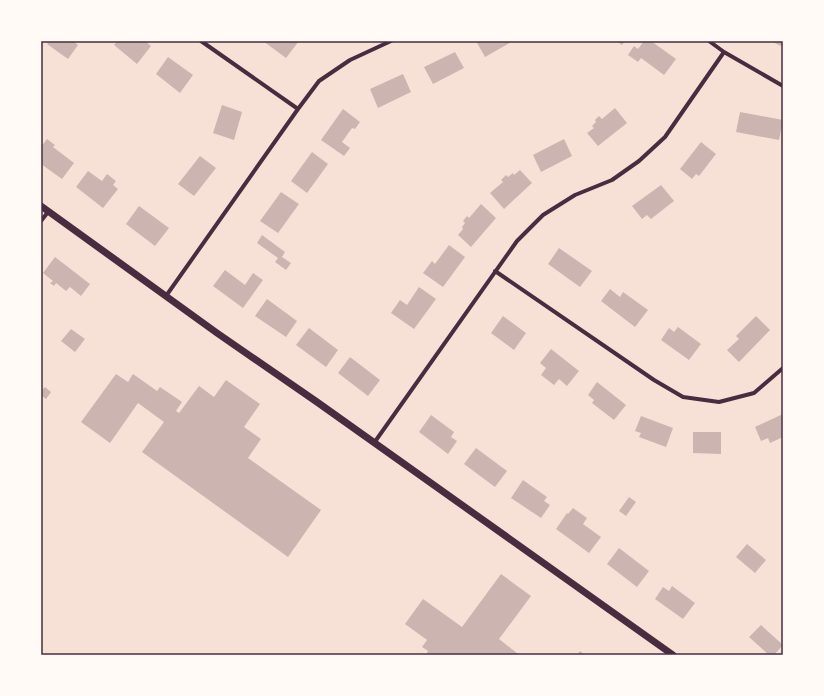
<svg xmlns="http://www.w3.org/2000/svg" width="824" height="696" font-family="Lato,sans-serif">
	<style>
		.building { fill: #ccb4b1 }
		.lines { fill: none; stroke-linecap: round; stroke-linejoin: round }
		.minor { stroke: #4a2c40; stroke-width: 4 }
		.tertiary { stroke: #4a2c40; stroke-width: 7 }
		.neatline { fill: none; stroke: #4a2c40; stroke-width: 1.5 }
	</style>
	<rect width="100%" height="100%" fill="#f7e1d7"/>
	<path class="building" d="M 50,41 L 73,41 L 78,45 L 68,59 L 47,44 Z
		M 117,41 L 145,41 L 151,46 L 137,64 L 114,45 Z
		M 263,41 L 299,41 L 286,58 Z
		M 476,41 L 513,41 L 485,57 Z
		M 616,41 L 625,41 L 622,45 Z
		M 644,41 L 651,41 L 676,59 L 664,75 L 641,58 L 638,62 L 628,55 L 634,46 L 638,49 Z
		M 771,41 L 783,41 L 783,47 Z
		M 455,52 L 464,68 L 433,84 L 424,67 Z
		M 168,57 L 193,75 L 180,93 L 156,74 Z
		M 403,74 L 411,92 L 378,108 L 370,89 Z
		M 222,105 L 242,112 L 234,140 L 213,133 Z
		M 615,108 L 627,123 L 598,146 L 587,133 L 594,128 L 592,126 L 596,122 L 595,120 L 599,116 L 602,119 Z
		M 343,109 L 360,122 L 355,129 L 352,128 L 342,142 L 350,148 L 344,156 L 321,140 Z
		M 740,112 L 783,120 L 779,140 L 736,132 Z
		M 47,139 L 55,145 L 53,147 L 74,163 L 62,179 L 41,164 L 41,147 Z
		M 564,139 L 572,156 L 541,172 L 533,155 Z
		M 701,142 L 716,154 L 699,176 L 696,174 L 692,179 L 680,169 Z
		M 312,152 L 328,164 L 307,193 L 291,181 Z
		M 200,156 L 216,168 L 194,196 L 178,184 Z
		M 520,170 L 532,183 L 504,209 L 490,193 L 503,182 L 501,180 L 506,175 L 508,177 L 513,173 L 514,175 Z
		M 88,171 L 102,181 L 107,174 L 116,181 L 113,185 L 118,189 L 103,208 L 76,187 Z
		M 661,185 L 674,201 L 651,219 L 647,215 L 642,219 L 632,206 Z
		M 281,192 L 299,204 L 278,233 L 260,221 Z
		M 481,204 L 496,218 L 471,247 L 458,235 L 463,229 L 462,227 L 465,223 L 463,221 L 467,216 L 469,218 Z
		M 139,206 L 169,228 L 155,246 L 126,224 Z
		M 262,235 L 285,252 L 282,257 L 291,263 L 286,270 L 275,262 L 278,258 L 257,243 Z
		M 449,245 L 465,257 L 443,287 L 423,273 L 432,261 L 435,264 Z
		M 559,248 L 592,271 L 580,287 L 548,264 Z
		M 55,257 L 90,284 L 81,296 L 70,287 L 66,291 L 56,283 L 54,286 L 50,283 L 53,281 L 43,273 Z
		M 225,270 L 245,285 L 253,273 L 263,280 L 243,308 L 213,286 Z
		M 419,287 L 436,299 L 414,329 L 391,313 L 400,300 L 407,305 Z
		M 610,289 L 620,297 L 623,292 L 648,310 L 635,327 L 601,301 Z
		M 267,299 L 297,321 L 286,337 L 255,316 Z
		M 503,316 L 526,333 L 514,350 L 491,333 Z
		M 756,316 L 770,330 L 739,362 L 727,350 L 739,339 L 736,336 Z
		M 678,327 L 701,344 L 689,360 L 661,340 L 669,328 L 674,332 Z
		M 309,328 L 338,350 L 326,367 L 296,345 Z
		M 71,329 L 85,339 L 75,352 L 61,341 Z
		M 551,349 L 579,371 L 567,386 L 559,379 L 554,385 L 541,375 L 546,368 L 540,363 Z
		M 350,357 L 380,380 L 368,396 L 338,373 Z
		M 116,374 L 128,382 L 133,374 L 157,391 L 160,387 L 182,402 L 176,411 L 179,413 L 199,386 L 214,397 L 226,380 L 260,404 L 244,427 L 261,439 L 248,458 L 321,510 L 288,557 L 142,452 L 164,422 L 138,403 L 110,443 L 81,422 Z
		M 597,382 L 626,405 L 614,420 L 592,403 L 594,400 L 588,395 Z
		M 45,387 L 51,392 L 46,399 L 41,395 L 41,391 Z
		M 783,414 L 783,437 L 770,443 L 768,438 L 761,441 L 755,427 Z
		M 431,415 L 454,432 L 451,437 L 457,441 L 448,454 L 419,432 Z
		M 641,416 L 673,428 L 666,447 L 639,437 L 641,433 L 635,431 Z
		M 693,432 L 721,432 L 721,454 L 693,453 Z
		M 476,448 L 507,471 L 495,487 L 464,464 Z
		M 523,480 L 547,497 L 544,501 L 550,505 L 541,518 L 511,498 Z
		M 629,497 L 636,502 L 626,516 L 619,511 Z
		M 573,508 L 587,518 L 583,524 L 601,537 L 589,553 L 556,529 L 567,513 L 568,514 Z
		M 747,544 L 766,560 L 755,573 L 736,557 Z
		M 619,548 L 649,571 L 637,587 L 607,564 Z
		M 501,574 L 531,596 L 499,639 L 518,654 L 518,655 L 429,655 L 427,653 L 428,651 L 422,647 L 427,640 L 405,624 L 423,599 L 462,627 Z
		M 672,586 L 695,603 L 683,619 L 655,599 L 663,587 L 669,591 Z
		M 761,625 L 783,645 L 774,655 L 769,655 L 749,637 Z
		M 580,651 L 585,655 L 577,655 Z"/>
	<g class="lines">
		<path class="minor" d="M 201,41 L 298,109
			M 709,41 L 724,52 L 783,86
			M 41,221 L 48,212
			M 495,271 L 654,380 L 683,397 L 719,402 L 754,393 L 783,368
			M 166,296 L 298,109 L 319,81 L 350,60 L 391,41
			M 374,443 L 517,241 L 543,215 L 575,195 L 612,180 L 639,161 L 665,137 L 724,52"/>
		<path class="tertiary" d="M 41,206 L 217,333 L 317,402 L 673,655"/>
	</g>
	<rect width="824" height="696" fill="none" stroke="#fffaf5" stroke-width="84"/>
	<rect x="42" y="42" width="740" height="612" class="neatline"/>
</svg>
